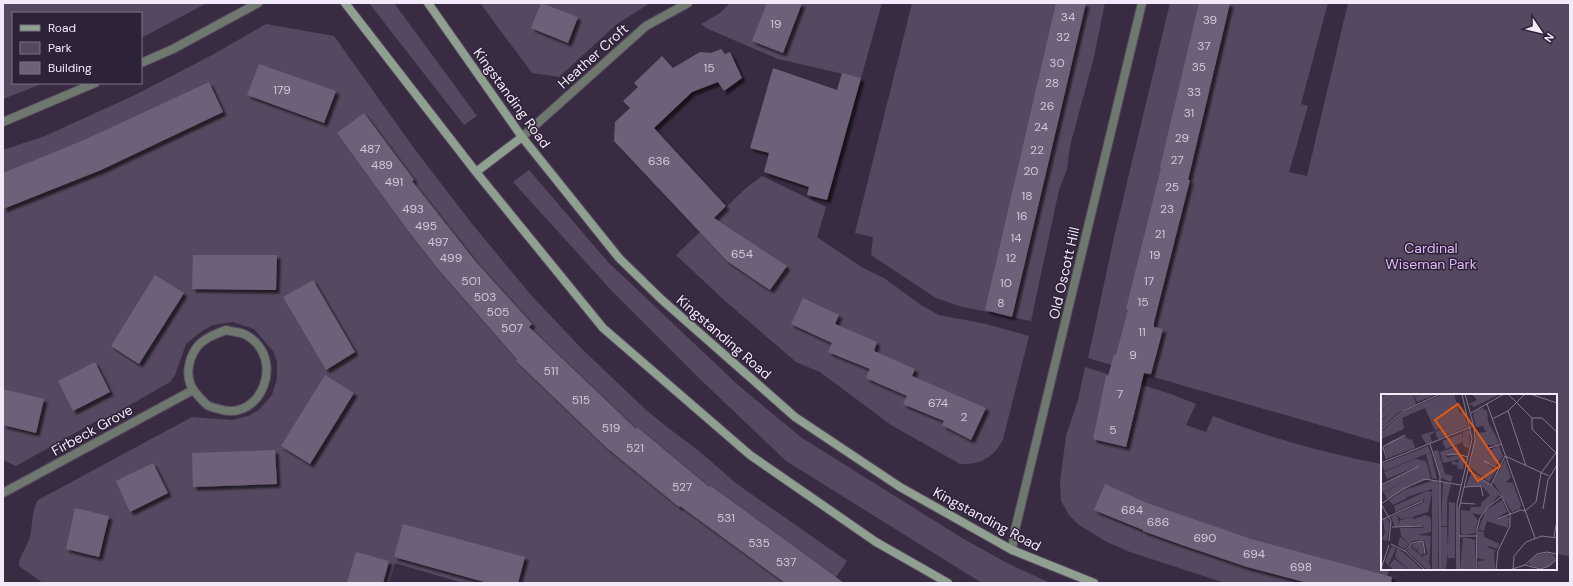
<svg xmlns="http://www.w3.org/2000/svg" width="1573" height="586" font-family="'DM Sans',sans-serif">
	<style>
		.green { fill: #564860 }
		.building { fill: #6e6078; filter: url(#shadow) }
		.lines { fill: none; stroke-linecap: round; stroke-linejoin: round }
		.minor-casing { stroke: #574a5f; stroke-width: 10 }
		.secondary-casing { stroke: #574a5f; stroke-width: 10 }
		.minor { stroke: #6e786f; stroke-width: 8 }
		.secondary { stroke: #8fa091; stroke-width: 8 }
		.labels { text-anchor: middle; stroke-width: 3; stroke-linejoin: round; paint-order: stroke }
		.number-label { font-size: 12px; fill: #d2c8d9 }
		.street-label { font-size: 14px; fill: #f3eaf9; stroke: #2e2237 }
		.park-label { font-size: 14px; fill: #e1bbfc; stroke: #2e2237 }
		.inset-road { fill: none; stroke: #83788b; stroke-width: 1 }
		.view { fill: #e8590c; fill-opacity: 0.15; stroke: #e8590c; stroke-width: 2 }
		.inset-edge { fill: none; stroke: #f3eaf9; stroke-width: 2 }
	</style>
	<defs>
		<filter id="shadow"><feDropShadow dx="3.5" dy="3.5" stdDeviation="1" flood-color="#0009"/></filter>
	</defs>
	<rect width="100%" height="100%" fill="#392c42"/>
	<path class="green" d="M 3,3 L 207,3 L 141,38 L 141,13 L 13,13 L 13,83 L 44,83 L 3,99 Z
		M 369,3 L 394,3 L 477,116 L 464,125 Z
		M 480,3 L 650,3 L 617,24 L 559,77 L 532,73 Z
		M 730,3 L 882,3 L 861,78 L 778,59 L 706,28 L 701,24 L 720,13 Z
		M 912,3 L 1105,3 L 1094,57 L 1070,146 L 1067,169 L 1059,190 L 1031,321 L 959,306 L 936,298 L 871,255 L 873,237 L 855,233 Z
		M 1170,3 L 1328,3 L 1301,104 L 1308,106 L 1289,172 L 1307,176 L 1348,3 L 1570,3 L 1570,556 L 1556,554 L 1556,395 L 1382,395 L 1382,443 L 1088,358 L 1115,233 Z
		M 266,24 L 334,36 L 416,151 L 473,225 L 531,295 L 582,349 L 646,410 L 667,427 L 699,451 L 737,484 L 847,561 L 832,583 L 463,583 L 395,563 L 389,583 L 43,583 L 19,566 C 19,556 27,547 30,537 C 33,525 31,511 38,500 L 192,417 L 232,420 L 248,416 L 259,410 L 272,395 L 277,378 L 277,362 L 273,351 L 254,329 L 233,322 L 213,325 L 202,331 L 186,344 L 175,375 L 170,382 L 102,421 L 100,419 L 16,466 L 3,460 L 3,150 L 45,136 L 137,94 L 212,55 Z
		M 529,170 L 608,262 L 738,385 L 802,438 L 962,538 L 1007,563 L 1050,583 L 982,583 L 786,461 L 700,379 L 611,290 L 513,182 Z
		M 762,176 L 826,207 L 817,237 L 863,268 L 884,278 L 921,305 L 939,315 L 986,324 L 1029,336 L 1003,439 C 995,457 980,465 960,464 L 891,425 L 820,372 L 796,362 L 724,300 L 676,255 L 746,188 Z
		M 1085,367 L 1171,394 L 1196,404 L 1186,425 L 1206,432 L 1213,416 C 1267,437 1324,453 1381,464 L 1382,458 L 1382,569 L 1389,569 L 1386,583 L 1225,583 L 1130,552 L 1107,542 L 1079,525 L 1069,515 L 1061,501 L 1060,483 L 1066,436 L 1078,400 Z"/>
	<path class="building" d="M 541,3 L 578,17 L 568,43 L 531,28 Z
		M 767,3 L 802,3 L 783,53 L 752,41 Z
		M 1056,3 L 1086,3 L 1012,317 L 985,310 Z
		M 1199,3 L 1230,3 L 1188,180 L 1190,180 L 1154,322 L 1154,327 L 1163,329 L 1151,374 L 1144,373 L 1126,447 L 1093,439 L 1106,376 L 1108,376 L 1114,355 L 1116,355 L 1128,310 L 1126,309 L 1161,168 L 1160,167 Z
		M 721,49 L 725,54 L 730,52 L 742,78 L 724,91 L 718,82 L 692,92 L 654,128 L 726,206 L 714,218 L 787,266 L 770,290 L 727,261 L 614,141 L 615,122 L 630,108 L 623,101 L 638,87 L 634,83 L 662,56 L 673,68 L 700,52 L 711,53 Z
		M 259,64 L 336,91 L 324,123 L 247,95 Z
		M 773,68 L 837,90 L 842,73 L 861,78 L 827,200 L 807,195 L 809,187 L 764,172 L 769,153 L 750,148 Z
		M 209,82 L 223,112 L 101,170 L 3,209 L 3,173 L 84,140 Z
		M 364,113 L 414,180 L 412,181 L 476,262 L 532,324 L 529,327 L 636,429 L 637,427 L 709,487 L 711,486 L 844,583 L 785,583 L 680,506 L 679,507 L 607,448 L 516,361 L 517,359 L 439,270 L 406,228 L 337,133 Z
		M 193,255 L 277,255 L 276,290 L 192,289 Z
		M 155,275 L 184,293 L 139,364 L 111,346 Z
		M 313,280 L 355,352 L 326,370 L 283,297 Z
		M 803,298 L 839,315 L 835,324 L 877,342 L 874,351 L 915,369 L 912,376 L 986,408 L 971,440 L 942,425 L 944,421 L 903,404 L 907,396 L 866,378 L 870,369 L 828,352 L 832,343 L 791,324 Z
		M 95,362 L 110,392 L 73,411 L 58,381 Z
		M 325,375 L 354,393 L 310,464 L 281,446 Z
		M 3,389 L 44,399 L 36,433 L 3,425 Z
		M 275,450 L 277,484 L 193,487 L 192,453 Z
		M 153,463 L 168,493 L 130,512 L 116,481 Z
		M 1105,484 L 1147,503 L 1251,539 L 1392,577 L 1391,583 L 1308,583 L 1247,567 L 1182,545 L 1143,531 L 1143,530 L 1094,510 Z
		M 75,508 L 109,516 L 99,557 L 66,549 Z
		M 403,524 L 525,557 L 518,583 L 488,583 L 394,557 Z
		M 356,552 L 389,561 L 383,583 L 347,583 Z"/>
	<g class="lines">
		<g class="minor-casing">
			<path id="minor" d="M 141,63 L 173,49 L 258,3
				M 3,122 L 95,83
				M 522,137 L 646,26 L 688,3
				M 226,330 C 232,332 241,332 246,335 C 287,358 261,423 219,409 C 215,408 210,407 207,405 C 203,401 198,396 195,392 C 184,379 188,359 197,347 C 204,338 216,334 226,330 Z
				M 3,493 L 193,390
				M 1012,550 L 1015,530 L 1142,3"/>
		</g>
		<g class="secondary-casing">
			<path id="secondary" d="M 345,3 L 476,172 L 603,328 L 750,455 L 876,542 L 948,583
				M 428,3 L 522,137 L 619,258 L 661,299 L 795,417 L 900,487 L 1012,550 L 1094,583
				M 476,172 L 522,137"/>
		</g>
		<use href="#minor" class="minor"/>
		<use href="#secondary" class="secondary"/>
	</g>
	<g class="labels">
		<g class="number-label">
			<text x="1068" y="21">34</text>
			<text x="1210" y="24">39</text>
			<text x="776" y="28">19</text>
			<text x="1063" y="41">32</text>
			<text x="1204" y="50">37</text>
			<text x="1057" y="67">30</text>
			<text x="1199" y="71">35</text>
			<text x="709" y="72">15</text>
			<text x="1052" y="87">28</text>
			<text x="282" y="94">179</text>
			<text x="1194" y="96">33</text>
			<text x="1047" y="110">26</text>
			<text x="1189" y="117">31</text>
			<text x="1041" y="131">24</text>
			<text x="1182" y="142">29</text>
			<text x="370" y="153">487</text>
			<text x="1037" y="154">22</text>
			<text x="1177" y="164">27</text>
			<text x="659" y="165">636</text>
			<text x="382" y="169">489</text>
			<text x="1031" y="175">20</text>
			<text x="394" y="186">491</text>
			<text x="1172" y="191">25</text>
			<text x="1027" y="200">18</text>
			<text x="413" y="213">493</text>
			<text x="1167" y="213">23</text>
			<text x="1022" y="220">16</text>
			<text x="426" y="230">495</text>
			<text x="1160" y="238">21</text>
			<text x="1016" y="242">14</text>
			<text x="438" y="246">497</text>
			<text x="742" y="258">654</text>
			<text x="1155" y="259">19</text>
			<text x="451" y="262">499</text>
			<text x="1011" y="262">12</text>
			<text x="471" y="285">501</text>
			<text x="1149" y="285">17</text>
			<text x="1006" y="287">10</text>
			<text x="485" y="301">503</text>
			<text x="1143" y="306">15</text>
			<text x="1001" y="307">8</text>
			<text x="498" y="316">505</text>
			<text x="512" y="332">507</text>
			<text x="1142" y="336">11</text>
			<text x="1133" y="359">9</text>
			<text x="551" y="375">511</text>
			<text x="1120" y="398">7</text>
			<text x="581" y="404">515</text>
			<text x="938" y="407">674</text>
			<text x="964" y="421">2</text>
			<text x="611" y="432">519</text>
			<text x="1113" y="434">5</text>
			<text x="635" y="452">521</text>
			<text x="682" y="491">527</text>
			<text x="1132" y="514">684</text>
			<text x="726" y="522">531</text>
			<text x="1158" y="526">686</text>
			<text x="1205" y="542">690</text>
			<text x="759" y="547">535</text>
			<text x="1254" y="558">694</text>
			<text x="786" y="566">537</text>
			<text x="1301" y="571">698</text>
		</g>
		<g class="street-label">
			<text transform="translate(593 56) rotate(-42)" y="5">Heather Croft</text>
			<text transform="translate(512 98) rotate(54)" y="5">Kingstanding Road</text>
			<text transform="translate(1064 273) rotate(-77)" y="5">Old Oscott Hill</text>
			<text transform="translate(724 337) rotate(41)" y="5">Kingstanding Road</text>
			<text transform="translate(92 430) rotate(-29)" y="5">Firbeck Grove</text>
			<text transform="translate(987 519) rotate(28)" y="5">Kingstanding Road</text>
		</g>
		<g class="park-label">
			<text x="1431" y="253">Cardinal<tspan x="1431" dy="16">Wiseman Park</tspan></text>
		</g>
	</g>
	<g transform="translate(1381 394)">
		<rect width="176" height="176" fill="#392c42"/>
		<path d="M 0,0 L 3,0 L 1,4 L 5,0 L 13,0 L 0,15 ZM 16,0 L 24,0 L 24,2 L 25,0 L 40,0 L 34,3 L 32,0 L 35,10 L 18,18 L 0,35 L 0,27 L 11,17 L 0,26 L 0,18 ZM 42,0 L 56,0 L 36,8 L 34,3 ZM 62,0 L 73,0 L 79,19 L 83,17 L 87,33 L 57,45 L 54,38 L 68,32 L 54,37 L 44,14 L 21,24 L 23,34 L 21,36 L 0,45 L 0,38 L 22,18 ZM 91,0 L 102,0 L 101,4 L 103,0 L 119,0 L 93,13 L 88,10 L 96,6 ZM 101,14 L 106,17 L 107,28 L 118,48 L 115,51 L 106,51 L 108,57 L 118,51 L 122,62 L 115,72 L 103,67 L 115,77 L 108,88 L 89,73 L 95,39 L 105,38 L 102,32 L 95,33 L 92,21 L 94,17 ZM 87,36 L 89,38 L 88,54 L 83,53 L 82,50 L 82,38 ZM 53,37 L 53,39 L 49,41 L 51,48 L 45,50 L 40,41 ZM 81,39 L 82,48 L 65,55 L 61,47 ZM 24,42 L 28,46 L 31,45 L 34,54 L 7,64 L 3,54 L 10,47 ZM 47,52 L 50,58 L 45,60 L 50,59 L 56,85 L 51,84 L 45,60 L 4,77 L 2,74 L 1,70 ZM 76,52 L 79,60 L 65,61 L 66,64 L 76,61 L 84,64 L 82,76 L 76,74 L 78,65 L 72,67 L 77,69 L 76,71 L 71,70 L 71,67 L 62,69 L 59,58 ZM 57,56 L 64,80 L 72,82 L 70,88 L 60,84 L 52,57 ZM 34,65 L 45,67 L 50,84 L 29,91 L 6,105 L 3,99 L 31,82 L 2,99 L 0,92 L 39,71 L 6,85 L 3,78 ZM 124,66 L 130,83 L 125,88 L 132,89 L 140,111 L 139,115 L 131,118 L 112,88 ZM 90,79 L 108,90 L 118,101 L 100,121 L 91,119 L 97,126 L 94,139 L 82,141 L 80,139 L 80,116 L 89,117 L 90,113 L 100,113 L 100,109 L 109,101 L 101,92 L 85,92 ZM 51,87 L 56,87 L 58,91 L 57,176 L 51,176 ZM 51,87 L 51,95 L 26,103 L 23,96 ZM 62,88 L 70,90 L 66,106 L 66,132 L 60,132 ZM 23,96 L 26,104 L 12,111 L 8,106 ZM 46,97 L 51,98 L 47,118 L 31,123 L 33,125 L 44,121 L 50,124 L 50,138 L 37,141 L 50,142 L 48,169 L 41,162 L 47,160 L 43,146 L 32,147 L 23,155 L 17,151 L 19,143 L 28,150 L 20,142 L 19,134 L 42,134 L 43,131 L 14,133 L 10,123 L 16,120 L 18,130 L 19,126 L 30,123 L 19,125 L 16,120 L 43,108 L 43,105 L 15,118 L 13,112 ZM 121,106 L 126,118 L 114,125 L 125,122 L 128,124 L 127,134 L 106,127 L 103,137 L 97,136 L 105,116 ZM 68,108 L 74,109 L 74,164 L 67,164 L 67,157 L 65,176 L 60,176 L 60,133 L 66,133 L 67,155 ZM 6,124 L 9,130 L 6,147 L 1,145 L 4,139 L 2,125 ZM 97,137 L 103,138 L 103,143 L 119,150 L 116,155 L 108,152 L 106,153 L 115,157 L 113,158 L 114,176 L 96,176 L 97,167 L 105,166 L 96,164 ZM 82,143 L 94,146 L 94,176 L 87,176 L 86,173 L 86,176 L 79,176 ZM 41,147 L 43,159 L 40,161 L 36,157 L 38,153 L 35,156 L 30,151 ZM 11,152 L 15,154 L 7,172 L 4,167 ZM 29,152 L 49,170 L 50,176 L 44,174 L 26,157 ZM 16,154 L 23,159 L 42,176 L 29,176 L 20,169 L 14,163 ZM 166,159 L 172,160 L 175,165 L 168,172 L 157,174 L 148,171 L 149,167 L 156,161 ZM 13,165 L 16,167 L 28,176 L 14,176 L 8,172 Z" fill="#564860"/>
		<path class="inset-road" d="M 127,0 L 151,24 L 151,35 L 175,59M 149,0 L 176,9M 106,10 L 154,144M 0,16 L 15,0M 127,17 L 145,72M 90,19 L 123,0M 151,24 L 161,24 L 176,38M 111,25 L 127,17 L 144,0M 0,36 L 22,17 L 59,0M 49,50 L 59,82 L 59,176M 111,53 L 108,54 L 120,50M 66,61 L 76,60 L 87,63M 6,65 L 2,54 L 3,52 L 24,41M 0,69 L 90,33M 107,69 L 103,67 L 118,75M 87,76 L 110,91 L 121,103 L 129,120 L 129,132 L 117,157 L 115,176M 0,91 L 38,72M 110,91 L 124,62 L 168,82M 83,93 L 100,92 L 102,102M 79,109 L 94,110M 0,110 L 22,95 L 44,85 L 80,91M 0,110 L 10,127 L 8,147M 162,115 L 167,86 L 176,71M 140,116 L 144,117 L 155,108 L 160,79 L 175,59M 116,125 L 140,116M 0,126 L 42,107M 11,133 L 42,132M 78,142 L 96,142M 173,143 L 176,126M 10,150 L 24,157 L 44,176M 24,157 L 31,149 L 42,147 L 44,160M 144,171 L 159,175 L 168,172 L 176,165M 0,175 L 8,151M 76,176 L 76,110 L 91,45 L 81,0M 78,176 L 78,115 L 94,46 L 93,33 L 84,0M 95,176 L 96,135 L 99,124 L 107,113 L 120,103M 128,176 L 144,171 L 156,160 L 166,158 L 176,160M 132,176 L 133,162 L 145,148 L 161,142 L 176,144"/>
		<path class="view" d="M 77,10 L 119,72 L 97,87 L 54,26 Z"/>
		<rect width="176" height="176" class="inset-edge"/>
	</g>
	<rect width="1573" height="586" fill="none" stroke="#f3eaf9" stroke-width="8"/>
	<rect x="12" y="12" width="130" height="72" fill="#2e2237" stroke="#7d7285"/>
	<rect x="20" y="25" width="20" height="6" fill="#8fa091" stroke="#7d7285"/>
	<text x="48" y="32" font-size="12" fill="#f3eaf9">Road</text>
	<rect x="20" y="42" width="20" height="12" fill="#564860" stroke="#7d7285"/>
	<text x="48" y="52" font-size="12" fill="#f3eaf9">Park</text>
	<rect x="20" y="62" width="20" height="12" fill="#6e6078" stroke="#7d7285"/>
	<text x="48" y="72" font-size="12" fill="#f3eaf9">Building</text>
	<g transform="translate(1541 32) rotate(125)" stroke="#2e2237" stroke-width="3" paint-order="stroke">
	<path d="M0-3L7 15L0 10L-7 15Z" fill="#f3eaf9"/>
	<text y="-6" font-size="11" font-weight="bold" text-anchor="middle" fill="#f3eaf9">N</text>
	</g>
</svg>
